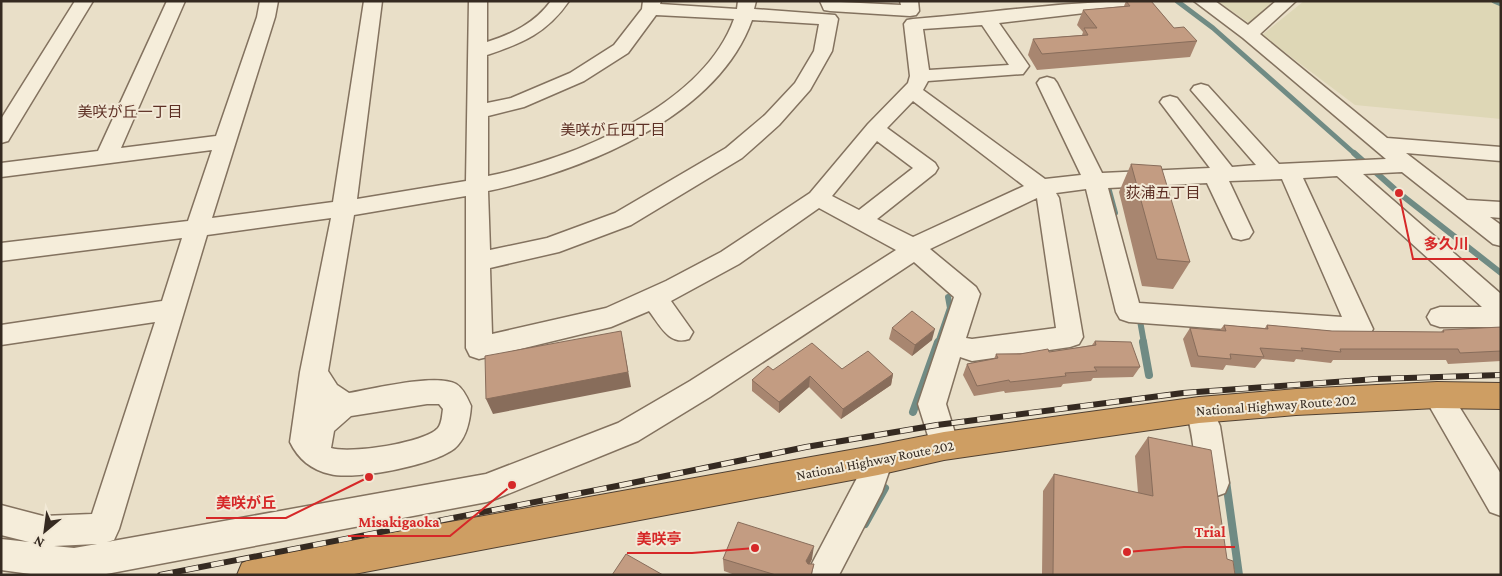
<svg xmlns="http://www.w3.org/2000/svg" width="1502" height="576" font-family="'Crimson Pro','Noto Sans JP',serif">
	<style>
		.farmland { fill: #ded7b6 }
		.lines { fill: none; stroke-linecap: round; stroke-linejoin: round }
		.stream-far2 { stroke: #708b84; stroke-width: 5 }
		.stream-far1 { stroke: #708b84; stroke-width: 6 }
		.stream { stroke: #708b84; stroke-width: 8 }
		.minor-casing { stroke: #83725f; stroke-width: 3 }
		.highway-casing { stroke: #514132; stroke-width: 2 }
		.minor { fill: #f5edda; fill-rule: evenodd }
		.highway { fill: #ce9e63; fill-rule: evenodd }
		.rail-casing { stroke: #352a21; stroke-width: 6 }
		.rail { stroke: #f2e9d6; stroke-width: 4.5; stroke-dasharray: 13; stroke-linecap: butt }
		.wall { fill: #a88670 }
		.shaded-wall { fill: #886d5b }
		.building { fill: #c39c82; stroke: #886d5b }
		.labels { text-anchor: middle; stroke-width: 4; stroke-linejoin: round; paint-order: stroke }
		.street-label { font-size: 14px; fill: #352a21; stroke: #f2e9d6 }
		.neighbourhood-label { font-size: 15px; fill: #5d3025; stroke: #f2e9d6 }
		.leader { fill: none; stroke: #d62828; stroke-width: 2 }
		.callout-dot { fill: #d62828; stroke: #f2e9d6; stroke-width: 2 }
		.callout-label { font-size: 15px; text-anchor: middle; font-weight: bold; fill: #d62828; stroke: #f2e9d6; stroke-width: 4; stroke-linejoin: round; paint-order: stroke }
	</style>
	<rect width="100%" height="100%" fill="#e9dfc8"/>
	<path class="farmland" d="M 1217,1 L 1273,1 L 1249,23 Z
		M 1304,1 L 1501,1 L 1501,119 L 1355,105 L 1262,35 Z"/>
	<g class="lines">
		<path class="stream-far2" d="M 1177,1 L 1213,28 L 1355,154
			M 1494,1 L 1501,4"/>
		<path class="stream-far1" d="M 1354,153 L 1399,193 L 1501,273
			M 1108,187 L 1115,213
			M 1139,315 L 1144,343
			M 938,343 L 950,308 L 948,297"/>
		<path class="stream" d="M 1143,342 L 1149,375
			M 913,412 L 938,342
			M 1226,481 L 1239,575
			M 865,524 L 885,488"/>
		<g class="minor-casing">
			<path id="minor" d="M 75,1 L 93,1 L 11,136 L 8,141 L 1,143 L 1,119 Z
				M 167,1 L 185,1 L 121,148 L 216,136 L 257,17 L 260,1 L 278,1 L 275,17 L 212,218 L 333,202 L 364,1 L 382,1 L 357,199 L 466,181 L 469,1 L 487,1 L 487,42 C 512,34 535,23 551,1 L 569,1 C 547,33 523,43 487,55 L 487,103 L 511,98 L 570,73 L 614,45 L 642,9 L 643,1 L 661,1 L 660,4 L 737,9 L 738,1 L 756,1 L 754,9 L 835,15 L 838,19 L 832,51 L 810,90 L 779,125 L 742,158 L 631,225 L 559,252 L 490,268 L 492,334 L 606,308 L 666,281 L 721,252 L 810,193 L 868,124 L 908,83 L 910,76 L 904,24 L 907,20 L 913,19 C 990,13 1067,1 1144,1 L 1142,6 L 1136,7 L 999,23 L 1029,66 L 1023,74 L 928,81 L 923,90 L 1045,179 L 1081,175 L 1037,83 L 1040,79 L 1047,77 L 1054,79 L 1057,83 L 1102,173 L 1210,168 L 1160,102 L 1163,98 L 1170,96 L 1177,98 L 1232,167 L 1256,165 L 1191,90 L 1194,86 L 1201,84 L 1208,86 L 1279,164 L 1386,159 L 1243,38 L 1194,1 L 1215,1 L 1248,25 L 1276,1 L 1296,1 L 1260,34 L 1387,138 L 1501,147 L 1501,161 L 1406,153 L 1467,200 L 1501,202 L 1501,218 L 1490,217 L 1501,225 L 1501,246 L 1493,244 L 1402,172 L 1363,174 L 1501,294 L 1501,327 L 1440,327 L 1431,324 L 1427,317 L 1431,310 L 1440,307 L 1482,307 L 1337,176 L 1303,178 L 1373,329 L 1369,336 L 1360,339 L 1129,322 L 1120,319 L 1116,312 L 1086,189 L 1056,193 L 1059,198 L 1083,337 L 1079,344 L 1070,347 L 972,361 L 960,357 L 946,404 L 959,446 L 954,455 L 944,459 L 934,455 L 918,404 L 954,297 L 914,262 L 710,397 L 638,441 L 498,498 L 487,502 L 101,575 L 38,575 L 1,570 L 1,539 L 29,542 L 1,535 L 1,505 L 43,516 L 92,514 L 155,322 L 1,345 L 1,325 L 162,301 L 182,238 L 1,261 L 1,243 L 188,221 L 212,150 L 1,177 L 1,163 L 98,151 ZM 656,15 L 734,19 C 703,106 572,159 488,176 L 488,116 L 524,107 L 584,81 L 628,53 ZM 752,20 L 819,24 L 814,51 L 795,83 L 765,115 L 726,148 L 615,213 L 547,238 L 490,250 L 488,191 C 582,171 717,118 752,20 ZM 982,25 L 1009,65 L 929,70 L 923,29 ZM 913,101 L 1024,186 L 913,237 L 877,219 L 935,173 L 938,168 L 935,163 L 887,128 ZM 877,141 L 913,168 L 859,210 L 832,196 ZM 1282,179 L 1342,317 L 1139,303 L 1108,188 L 1207,183 L 1233,238 L 1241,240 L 1249,238 L 1253,232 L 1229,181 ZM 466,196 L 466,348 L 470,356 L 479,359 L 611,327 L 649,311 C 660,325 669,346 689,339 L 693,332 L 671,301 L 739,264 L 819,208 L 896,250 L 690,381 L 618,423 L 486,474 L 107,542 L 114,540 L 119,529 L 207,235 L 331,218 L 300,372 L 290,442 C 298,459 312,470 330,474 C 354,481 443,464 458,445 C 467,435 470,420 471,406 C 468,399 463,388 456,384 C 436,373 372,389 349,393 L 337,385 L 328,371 L 354,215 ZM 1037,198 L 1056,328 L 972,339 L 966,338 L 980,294 L 976,287 L 930,249 ZM 427,404 L 439,404 L 443,409 C 442,415 442,423 438,428 C 425,443 350,454 331,448 L 334,431 L 351,416 ZM 97,544 L 74,548 L 54,546 Z
				M 820,1 L 901,5 L 900,1 L 918,1 L 919,11 L 916,15 L 910,16 L 830,11 L 824,10 Z
				M 1437,383 L 1447,387 L 1501,474 L 1501,516 L 1490,512 L 1423,395 L 1427,387 Z
				M 1199,398 L 1209,401 L 1220,426 L 1229,483 L 1225,493 L 1214,497 L 1203,493 C 1192,467 1196,437 1185,410 L 1189,401 Z
				M 878,447 L 888,451 L 893,460 L 882,492 L 839,575 L 806,575 L 857,478 L 868,451 Z"/>
		</g>
		<g class="highway-casing">
			<path id="highway" d="M 1437,382 L 1501,383 L 1501,409 L 1437,408 L 1296,415 L 1199,423 L 944,460 L 878,475 L 349,575 L 237,575 L 242,563 L 255,557 L 878,445 L 944,432 L 1199,397 L 1296,389 Z"/>
		</g>
		<use href="#minor" class="minor"/>
		<use href="#highway" class="highway"/>
		<g class="rail-casing">
			<path id="rail" d="M 160,575 L 622,485 L 806,447 L 937,425 L 1183,393 L 1376,379 L 1501,375"/>
		</g>
		<use href="#rail" class="rail"/>
	</g>
	<path class="wall" d="M 1126,1 L 1151,1 L 1174,28 L 1197,41 L 1190,57 L 1037,70 L 1028,55 L 1033,39 L 1082,35 L 1083,32 L 1077,25 L 1083,10 L 1124,6 Z
		M 1131,164 L 1190,262 L 1173,289 L 1142,286 L 1119,192 Z
		M 1224,325 L 1265,328 L 1267,325 L 1332,331 L 1441,332 L 1443,330 L 1501,327 L 1501,361 L 1448,364 L 1446,360 L 1333,360 L 1331,363 L 1296,359 L 1294,362 L 1262,359 L 1255,368 L 1226,365 L 1223,370 L 1191,367 L 1183,339 L 1190,328 L 1220,330 Z
		M 892,328 L 932,340 L 912,356 L 889,339 Z
		M 1095,341 L 1140,367 L 1133,377 L 1093,378 L 1091,381 L 1063,384 L 1061,387 L 1005,393 L 1004,391 L 974,396 L 963,375 L 967,364 L 994,359 L 996,354 L 1049,352 L 1092,345 Z
		M 842,369 L 893,374 L 891,385 L 841,419 L 809,387 L 779,413 L 752,391 L 752,380 L 773,370 Z
		M 1148,437 L 1227,559 L 1235,575 L 1042,575 L 1043,491 L 1054,474 L 1138,493 L 1135,456 Z
		M 723,559 L 812,559 L 810,564 L 814,564 L 812,575 L 735,575 L 724,571 Z"/>
	<path class="shaded-wall" d="M 935,329 L 932,340 L 912,356 L 915,345 Z
		M 621,331 L 631,387 L 493,414 L 486,399 Z
		M 893,374 L 891,385 L 841,419 L 843,409 Z
		M 810,376 L 809,387 L 779,413 L 779,402 Z
		M 814,546 L 812,559 L 804,574 L 806,561 Z"/>
	<path class="building" d="M 1126,1 L 1151,1 L 1174,28 L 1184,27 L 1197,41 L 1042,54 L 1033,39 L 1088,35 L 1084,28 L 1097,28 L 1083,10 L 1130,6 Z
		M 1131,164 L 1161,166 L 1190,262 L 1157,259 Z
		M 912,311 L 935,329 L 915,345 L 892,328 Z
		M 1224,325 L 1268,329 L 1267,325 L 1332,331 L 1444,332 L 1443,330 L 1501,327 L 1501,351 L 1460,353 L 1458,349 L 1340,349 L 1341,352 L 1301,348 L 1303,351 L 1260,348 L 1264,357 L 1230,354 L 1231,359 L 1198,356 L 1190,328 L 1226,331 Z
		M 621,331 L 628,372 L 486,399 L 485,356 Z
		M 1095,341 L 1131,342 L 1140,367 L 1094,367 L 1097,371 L 1065,373 L 1066,376 L 1010,382 L 1009,380 L 977,386 L 967,364 L 998,358 L 996,354 L 1020,354 L 1048,349 L 1049,352 L 1096,345 Z
		M 812,343 L 842,369 L 868,351 L 893,374 L 843,409 L 810,376 L 779,402 L 752,380 L 768,366 L 773,370 Z
		M 1148,437 L 1211,450 L 1227,559 L 1233,561 L 1235,575 L 1053,575 L 1054,474 L 1153,496 Z
		M 738,522 L 814,546 L 806,561 L 808,564 L 814,564 L 811,575 L 776,575 L 723,559 Z
		M 626,554 L 663,575 L 612,575 Z"/>
	<g class="labels">
		<g class="street-label">
			<text transform="translate(1276 405) rotate(-4)" y="5">National Highway Route 202</text>
			<text transform="translate(875 460) rotate(-11)" y="5">National Highway Route 202</text>
		</g>
		<g class="neighbourhood-label">
			<text x="130" y="117">美咲が丘一丁目</text>
			<text x="613" y="135">美咲が丘四丁目</text>
			<text x="1163" y="198">荻浦五丁目</text>
		</g>
	</g>
	<path class="leader" d="M1399 193L1413 259H1478M369 477L286 518H206M512 485L450 536H348M1127 552L1184 547H1235M755 548L692 553H627"/>
	<g class="callout-dot">
		<circle cx="1399" cy="193" r="5"/>
		<circle cx="369" cy="477" r="5"/>
		<circle cx="512" cy="485" r="5"/>
		<circle cx="1127" cy="552" r="5"/>
		<circle cx="755" cy="548" r="5"/>
	</g>
	<g class="callout-label">
		<text x="1446" y="249">多久川</text>
		<text x="246" y="508">美咲が丘</text>
		<text x="399" y="527">Misakigaoka</text>
		<text x="1210" y="537">Trial</text>
		<text x="659" y="544">美咲亭</text>
	</g>
	<rect width="1502" height="576" fill="none" stroke="#352a21" stroke-width="5"/>
	<g transform="translate(45 531) rotate(209)" stroke="#f2e9d6" stroke-width="4" paint-order="stroke">
	<path d="M0-4L9 19L0 12L-9 19Z" fill="#352a21"/>
	<text y="-8" font-size="14" font-weight="bold" text-anchor="middle" fill="#352a21">N</text>
	</g>
</svg>
